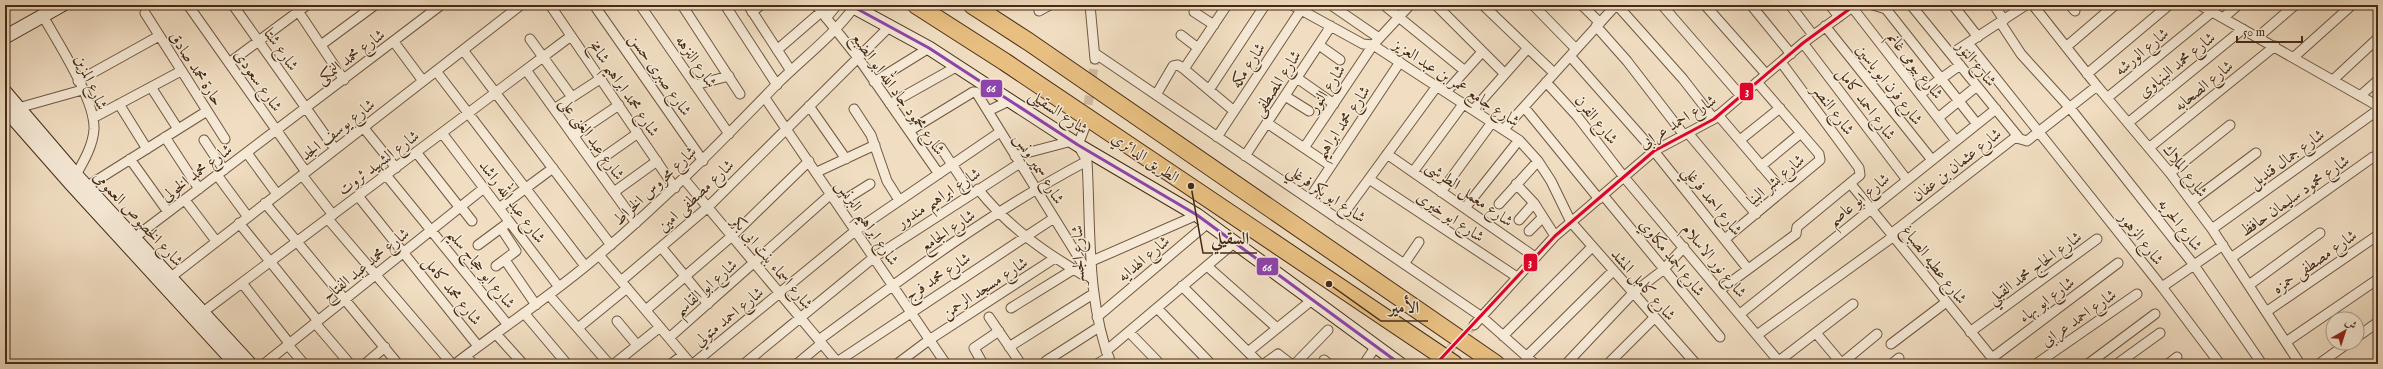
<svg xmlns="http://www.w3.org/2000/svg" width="2383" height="369" font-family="'IM FELL English',Amiri,serif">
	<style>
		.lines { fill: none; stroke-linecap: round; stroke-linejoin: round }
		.street-tunnel { stroke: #cfbaa0; stroke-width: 9; stroke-dasharray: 9 4.5; stroke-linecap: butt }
		.street-casing { stroke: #705841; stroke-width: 11 }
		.secondary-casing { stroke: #452b16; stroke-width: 15 }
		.highway-casing { stroke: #452b16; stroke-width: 19 }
		.street { stroke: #f6ead7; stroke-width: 9 }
		.secondary { stroke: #f6ead7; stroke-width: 13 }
		.highway { stroke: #e8bf81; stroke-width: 17 }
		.bus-1-casing { stroke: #f6ead7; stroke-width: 6 }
		.bus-2-casing { stroke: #f6ead7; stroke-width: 6 }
		.bus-1 { stroke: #8e44ad; stroke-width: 3 }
		.bus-2 { stroke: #e4002b; stroke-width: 3 }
		.labels { text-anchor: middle; stroke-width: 3; stroke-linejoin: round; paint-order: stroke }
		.street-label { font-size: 16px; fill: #452b16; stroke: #f6ead7 }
		.leader { fill: none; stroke: #452b16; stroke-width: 1.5 }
		.callout-dot { fill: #452b16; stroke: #f6ead7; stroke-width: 1.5 }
		.callout-label { font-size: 17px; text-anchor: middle; font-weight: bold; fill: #452b16; stroke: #f6ead7; stroke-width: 3; stroke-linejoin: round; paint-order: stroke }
		.line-badge { stroke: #f6ead7; stroke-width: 1.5 }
		.badge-label { font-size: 11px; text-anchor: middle; font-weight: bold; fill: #fff }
	</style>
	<rect width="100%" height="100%" fill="#f1dec2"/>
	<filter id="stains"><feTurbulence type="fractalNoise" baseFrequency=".005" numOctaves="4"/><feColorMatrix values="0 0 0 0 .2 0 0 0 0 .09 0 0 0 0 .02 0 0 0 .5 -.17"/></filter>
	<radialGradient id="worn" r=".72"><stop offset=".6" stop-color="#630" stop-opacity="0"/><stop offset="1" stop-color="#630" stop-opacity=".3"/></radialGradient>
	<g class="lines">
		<path class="street-tunnel" d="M 1086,118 L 1095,60
			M 1440,359 L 1474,325"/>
		<g class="street-casing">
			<path id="street" d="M 188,5 L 306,172
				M 233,5 L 335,149
				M 294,5 L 344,80
				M 550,5 L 675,188
				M 594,5 L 703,161
				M 640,5 L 729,134
				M 682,5 L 740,94
				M 725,5 L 777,85
				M 748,5 L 791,71
				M 816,5 L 859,59 L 939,174
				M 1090,5 L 1095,59
				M 1292,5 L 1363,44 L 1373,45 L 1519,140 L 1538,161 L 1551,181 L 1571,222 L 1696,364
				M 1331,5 L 1379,38
				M 1384,5 L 1465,71
				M 1436,5 L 1505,74
				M 1483,5 L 1554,73
				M 1533,5 L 1576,49
				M 1582,5 L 1600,23
				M 1617,5 L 1683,79 L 1714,119
				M 1662,5 L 1741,96
				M 1705,5 L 1766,74
				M 1751,5 L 1791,54
				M 1790,5 L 1813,35
				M 1830,5 L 1839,17
				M 1873,5 L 1886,9 L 1977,124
				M 1911,5 L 2020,139
				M 1953,5 L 1978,37
				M 1994,5 L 2004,20
				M 2033,5 L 2097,86 L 2170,173 L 2212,229 L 2300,364
				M 2070,5 L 2075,11
				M 2200,5 L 2378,106
				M 1852,7 L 1956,141
				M 1039,11 L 1050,5
				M 752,12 L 761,5
				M 1194,12 L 1214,25
				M 145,13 L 225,139
				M 43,16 C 58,43 95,99 94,129 C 93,147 82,164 73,180
				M 826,18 L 837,5
				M 2223,18 L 2238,5
				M 2000,22 L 2021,54 L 2070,108 L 2194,265 L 2262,364
				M 1596,26 L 1627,61 L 1684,135
				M 1825,26 L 1932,160
				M 1181,35 L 1198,48
				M 2258,37 L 2295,5
				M 530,39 L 572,97
				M 394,42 L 423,81
				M 1803,43 L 1907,180
				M 1968,43 L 2162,287 L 2220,364
				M 321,45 L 375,5
				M 1319,45 L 1340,60
				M 2066,47 L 2115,5
				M 463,50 L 611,245
				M 777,50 L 821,12
				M 1096,54 L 1482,317 L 1535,364
				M 1951,54 L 2026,5
				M 1570,56 L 1654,151 L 1748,269
				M 2294,57 L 2352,5
				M 229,63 L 307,5
				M 1184,69 L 1234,111
				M 526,70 L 636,223
				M 436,71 L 585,266
				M 2087,74 L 2169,5
				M 1297,78 L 1334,104
				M 2333,80 L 2378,38
				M 78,81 L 159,36
				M 874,82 L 929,48
				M 1546,82 L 1577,116 L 1624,177 L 1781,364
				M 695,85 L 729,76
				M 151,87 L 178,129
				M 1209,90 L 1265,5
				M 1446,92 L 1482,52
				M 1920,94 L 1960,65
				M 1156,95 L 1173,66 L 1178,65 L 1184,69 L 1227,5
				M 1285,96 L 1309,111
				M 2360,96 L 2378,80
				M 765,98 L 946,364
				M 2107,98 L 2212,12
				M 119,104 L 147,149
				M 890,104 L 956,67
				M 809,106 L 846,159
				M 1524,107 L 1599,199
				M 18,108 L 82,90
				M 554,109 L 600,79
				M 854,109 L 871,135 L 887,181 L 899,200
				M 1474,109 L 1528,48
				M 988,111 L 1011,100
				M 1718,115 L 1783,191
				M 93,118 L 181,71
				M 1938,118 L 1977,86
				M 1267,123 L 1331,166
				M 2128,123 L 2243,29
				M 1086,124 L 1078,145 L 1087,161 C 1091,229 1086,300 1111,364
				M 363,127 L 396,168
				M 1504,129 L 1616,5
				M 909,131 L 973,92 L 976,92 L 1092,279
				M 442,133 L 559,287
				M 1688,133 L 1756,214
				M 573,136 L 619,105
				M 165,137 L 199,189
				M 1217,137 L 1301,10
				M 204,140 L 224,170
				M 1740,140 L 1780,108
				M 2150,147 L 2275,46
				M 941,148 L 971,193
				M 1304,148 L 1373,45 L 1410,5
				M 416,152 L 460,208
				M 247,153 L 277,194
				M 1387,154 L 1535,257
				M 1015,156 L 1072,141
				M 1245,156 L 1331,26
				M 130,159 L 168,212
				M 594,164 L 638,133
				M 1761,166 L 1801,133
				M 817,172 L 875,145
				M 1413,172 L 1464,103
				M 2170,173 L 2230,125
				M 217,175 L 248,217
				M 302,175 L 333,215
				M 386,175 L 508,325
				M 684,179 L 839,364
				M 1369,179 L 1517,277
				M 1850,183 L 1997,364
				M 1516,184 L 1534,203 L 1555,236
				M 86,187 L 207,111
				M 978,189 C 1009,228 1047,254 1090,279
				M 614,192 L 657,161
				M 1441,192 L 1493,121
				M 1603,195 L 1720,337
				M 358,196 L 478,346
				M 1309,199 L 1400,62
				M 185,200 L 216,241
				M 2192,201 L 2256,153
				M 265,203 L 398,364
				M 838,204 L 870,184
				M 1499,204 L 1538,161
				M 461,207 L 472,221
				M 499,208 L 553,168
				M 1465,208 L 1519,140
				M 328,219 L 452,364
				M 1339,220 L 1437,86
				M 1519,220 L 1534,203
				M 239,223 L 318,321
				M 2212,229 L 2378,110
				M 1529,231 L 1543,217
				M 1892,233 L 2013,139 L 2017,138 L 2027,141 L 2097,86
				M 134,238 L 441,5
				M 1725,239 L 1820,160 L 1819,154 L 1757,82
				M 478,245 L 505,225
				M 661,247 L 708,304
				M 599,255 L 691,364
				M 2231,258 L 2373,157
				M 505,260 L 536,305
				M 1092,261 L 1197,215
				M 1404,264 L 1419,242
				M 496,266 L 516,251 L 501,228
				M 1207,266 L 1277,328
				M 171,277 L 521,5
				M 621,281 L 708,207 L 889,27
				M 242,283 L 289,343
				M 2249,285 L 2320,233
				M 1182,286 L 1260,364
				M 2162,287 L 2223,245
				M 1720,290 L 1796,234 L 1797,227 L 1860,175 L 1859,168 L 1781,62
				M 549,295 L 609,364
				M 1011,308 L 1074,269
				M 1157,308 L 1211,364
				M 646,310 L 732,236 L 809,161
				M 203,312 L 571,36
				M 2266,312 L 2378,235
				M 524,313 L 567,364
				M 1740,314 L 1996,109
				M 989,317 L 1021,364
				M 1097,317 L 1208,223
				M 617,321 L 637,345
				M 315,323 L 350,364
				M 1474,325 L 1555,236 L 1654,151 L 1714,119 L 1803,43 L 1855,5
				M 578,328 L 627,288
				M 1129,332 L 1160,364
				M 1970,332 L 2097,239
				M 1816,333 L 1842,364
				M 496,334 L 523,364
				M 1757,335 L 1894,236
				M 1503,336 L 1592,247
				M 2357,337 L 2378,322
				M 669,338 L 831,194
				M 819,340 C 905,276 992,211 1087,161
				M 2286,342 L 2378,279
				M 1891,344 L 1945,303
				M 288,345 L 304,364
				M 1009,347 L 1093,294
				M 1106,351 L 1235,242
				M 1248,352 L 1312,300
				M 466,356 L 473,364
				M 1526,357 L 1613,271
				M 1992,358 L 2118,263
				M 1324,360 L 1329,364
				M 1779,361 L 1853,304
				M 837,362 L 1054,218
				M 1842,363 L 1877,334
				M 264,364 L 484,188
				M 365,364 L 385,347
				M 455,364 C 503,327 554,294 600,254 C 663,201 720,143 777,84 C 803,58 833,36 854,7
				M 614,364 L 660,327
				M 671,364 L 683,355
				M 693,364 L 855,231 L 1000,132
				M 744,364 L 873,258 L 1020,163
				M 797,364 L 822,343
				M 897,364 L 929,340 L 1055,258
				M 983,364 L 974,348 L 999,331
				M 1047,364 L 1046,361 L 1099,327
				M 1097,364 L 1109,357
				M 1264,364 L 1278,354 L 1291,364
				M 1295,364 L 1328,330
				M 1364,364 L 1376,346
				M 1566,364 L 1633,293 L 1663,270 L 1684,247
				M 1608,364 L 1654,318
				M 1892,364 L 1899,358
				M 2036,364 L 2137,294
				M 2088,364 L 2155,314
				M 2117,364 L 2160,333
				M 2168,364 L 2177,357
				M 2319,364 L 2348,343"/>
		</g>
		<g class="secondary-casing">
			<path id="secondary" d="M 850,5 L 929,48 L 1078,145 L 1197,215 L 1400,364
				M 5,37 L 62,5
				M 5,92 L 76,175 L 250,364
				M 5,109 L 71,184 L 236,364"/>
		</g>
		<g class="highway-casing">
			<path id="highway" d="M 916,5 L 1005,62 L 1454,364
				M 972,5 L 1029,42 L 1496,364"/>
		</g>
		<use href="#street" class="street"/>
		<use href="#secondary" class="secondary"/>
		<use href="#highway" class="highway"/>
		<g class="bus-1-casing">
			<path id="bus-1" d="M 850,5 L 929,48 L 1078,145 L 1197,215 L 1400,364"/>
		</g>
		<g class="bus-2-casing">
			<path id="bus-2" d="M 1436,364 L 1555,236 L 1654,151 L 1714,119 L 1803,43 L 1855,5"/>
		</g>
		<use href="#bus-1" class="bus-1"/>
		<use href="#bus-2" class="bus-2"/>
	</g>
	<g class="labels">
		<g class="street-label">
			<text transform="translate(282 49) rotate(55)" y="6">شارع شتا</text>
			<text transform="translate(2141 51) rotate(-40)" y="6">شارع الورشه</text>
			<text transform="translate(350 56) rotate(-37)" y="6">شارع محمد النمكى</text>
			<text transform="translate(697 61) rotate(55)" y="6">شارع النزهه</text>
			<text transform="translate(1977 63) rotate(51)" y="6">شارع النور</text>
			<text transform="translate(2176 64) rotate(-39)" y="6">شارع محمد البنهاوى</text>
			<text transform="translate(1247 65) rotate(-57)" y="6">شارع مكه</text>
			<text transform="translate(1916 65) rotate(52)" y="6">شارع بيومى غانم</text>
			<text transform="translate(197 68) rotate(57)" y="6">حارة محمد صادق</text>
			<text transform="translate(661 74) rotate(55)" y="6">شارع صبرى حسن</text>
			<text transform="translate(259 80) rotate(55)" y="6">شارع سعودى</text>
			<text transform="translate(92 82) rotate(66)" y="6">شارع المزين</text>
			<text transform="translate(1457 82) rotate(33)" y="6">شارع جامع عمر بن عبد العزيز</text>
			<text transform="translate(1276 83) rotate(-57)" y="6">شارع المصطفى</text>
			<text transform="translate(1890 84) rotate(52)" y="6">شارع فرن ابو ياسين</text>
			<text transform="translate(2203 85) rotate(-39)" y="6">شارع الصحابه</text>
			<text transform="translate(625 88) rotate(56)" y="6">شارع محمد ابراهيم شامخ</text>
			<text transform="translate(1326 88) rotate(-56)" y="6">شارع النور</text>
			<text transform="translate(899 93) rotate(54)" y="6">شارع محمود جاد الله ابو الضبع</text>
			<text transform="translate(1867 103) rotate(53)" y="6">شارع احمد كامل</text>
			<text transform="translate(1834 109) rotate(53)" y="6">شارع النصر</text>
			<text transform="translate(1059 111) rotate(34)" y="6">شارع السقيلى</text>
			<text transform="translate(1597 119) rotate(51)" y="6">شارع الفرن</text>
			<text transform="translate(1677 121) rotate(-32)" y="6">شارع احمد عرابى</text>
			<text transform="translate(1342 122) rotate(-56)" y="6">شارع محمد ابراهيم</text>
			<text transform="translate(337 129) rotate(-38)" y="6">شارع يوسف الجد</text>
			<text transform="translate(593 138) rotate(54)" y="6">شارع عبد الغنى على</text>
			<text transform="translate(1146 157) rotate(34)" y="6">الطريق الدائري</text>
			<text transform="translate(2286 158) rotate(-36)" y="6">شارع جمال قنديل</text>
			<text transform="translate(378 162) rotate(-37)" y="6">شارع الشهيد ثروت</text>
			<text transform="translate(1956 164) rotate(-38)" y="6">شارع عثمان بن عفان</text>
			<text transform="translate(1040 168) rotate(58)" y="6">شارع سمير ونس</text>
			<text transform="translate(2186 170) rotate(52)" y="6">شارع الملاك</text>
			<text transform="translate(196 172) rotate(-37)" y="6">شارع محمد الخولى</text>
			<text transform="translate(1775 179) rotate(-40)" y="6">شارع بشر البنا</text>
			<text transform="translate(654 185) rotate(-43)" y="6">شارع محروس الخراط</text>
			<text transform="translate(1327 193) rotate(34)" y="6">شارع ابو بكر فرغلي</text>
			<text transform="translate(1470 193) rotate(35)" y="6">شارع معمل الطرشى</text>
			<text transform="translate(695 195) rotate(-43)" y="6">شارع مصطفى امين</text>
			<text transform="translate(2294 195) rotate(-35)" y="6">شارع محمود سليمان حافظ</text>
			<text transform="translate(938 197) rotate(-33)" y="6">شارع ابراهيم مندور</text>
			<text transform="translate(1858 199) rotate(-39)" y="6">شارع ابو عاصم</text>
			<text transform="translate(1713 200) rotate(51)" y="6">شارع احمد فرغلي</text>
			<text transform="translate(513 201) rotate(53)" y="6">شارع عبد الله راشد</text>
			<text transform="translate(1451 216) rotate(34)" y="6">شارع ابو خيرى</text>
			<text transform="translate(139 218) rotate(47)" y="6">شارع الخصوص العمومى</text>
			<text transform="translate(868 222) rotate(56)" y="6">شارع ابراهيم البرنس</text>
			<text transform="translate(2181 224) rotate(52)" y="6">شارع الحريه</text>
			<text transform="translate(947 230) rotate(-34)" y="6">شارع الجامع</text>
			<text transform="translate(2142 238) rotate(52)" y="6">شارع الزهور</text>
			<text transform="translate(1077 255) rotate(-92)" y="6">شارع الجسر</text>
			<text transform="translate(1673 257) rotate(51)" y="6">شارع احمد مكاوي</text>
			<text transform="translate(1143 258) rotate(-40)" y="6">شارع الهدايه</text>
			<text transform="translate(1715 260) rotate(50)" y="6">شارع نور الاسلام</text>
			<text transform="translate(2314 261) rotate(-35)" y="6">شارع مصطفى حمزه</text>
			<text transform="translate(773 262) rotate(50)" y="6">شارع اسماء بنت ابى بكر</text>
			<text transform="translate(365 264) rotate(-39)" y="6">شارع محمد عبد الفتاح</text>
			<text transform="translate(1935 264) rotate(52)" y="6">شارع عطيه الصباغ</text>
			<text transform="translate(2034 267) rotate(-36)" y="6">شارع الحاج محمد القبلي</text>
			<text transform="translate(482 268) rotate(51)" y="6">شارع ابو حجاج سليم</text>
			<text transform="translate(937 276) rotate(-33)" y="6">شارع محمد فرج</text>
			<text transform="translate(1644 284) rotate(49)" y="6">شارع كامل المشد</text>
			<text transform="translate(705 287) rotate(-41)" y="6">شارع ابو القاسم</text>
			<text transform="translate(984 287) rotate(-33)" y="6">شارع مسجد الرحمن</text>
			<text transform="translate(453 290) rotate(51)" y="6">شارع محمد كامل</text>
			<text transform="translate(2046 299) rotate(-37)" y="6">شارع ابو بهاء</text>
			<text transform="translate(728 316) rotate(-39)" y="6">شارع احمد متولي</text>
			<text transform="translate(2078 317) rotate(-35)" y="6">شارع احمد عرابى</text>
		</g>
	</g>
	<path class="leader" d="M1191 186L1203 253H1257M1329 284L1381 321H1428"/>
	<g class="callout-dot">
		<circle cx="1191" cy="186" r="4"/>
		<circle cx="1329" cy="284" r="4"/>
	</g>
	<g class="callout-label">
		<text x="1230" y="244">السقيلي</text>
		<text x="1404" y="313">الأمير</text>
	</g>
	<g class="line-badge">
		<rect x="980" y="79" width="23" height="19" rx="4" fill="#8e44ad"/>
		<rect x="1739" y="82" width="15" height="19" rx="4" fill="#e4002b"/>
		<rect x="1523" y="253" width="15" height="19" rx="4" fill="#e4002b"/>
		<rect x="1256" y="257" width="23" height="19" rx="4" fill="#8e44ad"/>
	</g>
	<g class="badge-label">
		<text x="991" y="92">66</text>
		<text x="1747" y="95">3</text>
		<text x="1530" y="266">3</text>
		<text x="1267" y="271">66</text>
	</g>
	<rect width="2383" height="369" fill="none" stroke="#f1dec2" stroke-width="20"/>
	<rect x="6" y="6" width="2371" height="357" fill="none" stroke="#452b16" stroke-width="2"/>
	<rect x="10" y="10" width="2363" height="349" fill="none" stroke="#452b16"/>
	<g transform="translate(2345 331) rotate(39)"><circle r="19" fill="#f6ead7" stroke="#af9e8a"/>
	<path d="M0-3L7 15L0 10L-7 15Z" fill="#8f2418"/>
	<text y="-6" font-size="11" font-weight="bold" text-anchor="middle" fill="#452b16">ش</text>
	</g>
	<path d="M2237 36v6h65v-6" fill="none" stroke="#452b16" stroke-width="2"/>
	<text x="2243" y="36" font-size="12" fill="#452b16" stroke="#f6ead7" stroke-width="3" paint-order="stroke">50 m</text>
	<rect width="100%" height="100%" filter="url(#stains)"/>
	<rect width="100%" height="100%" fill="url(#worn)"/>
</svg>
